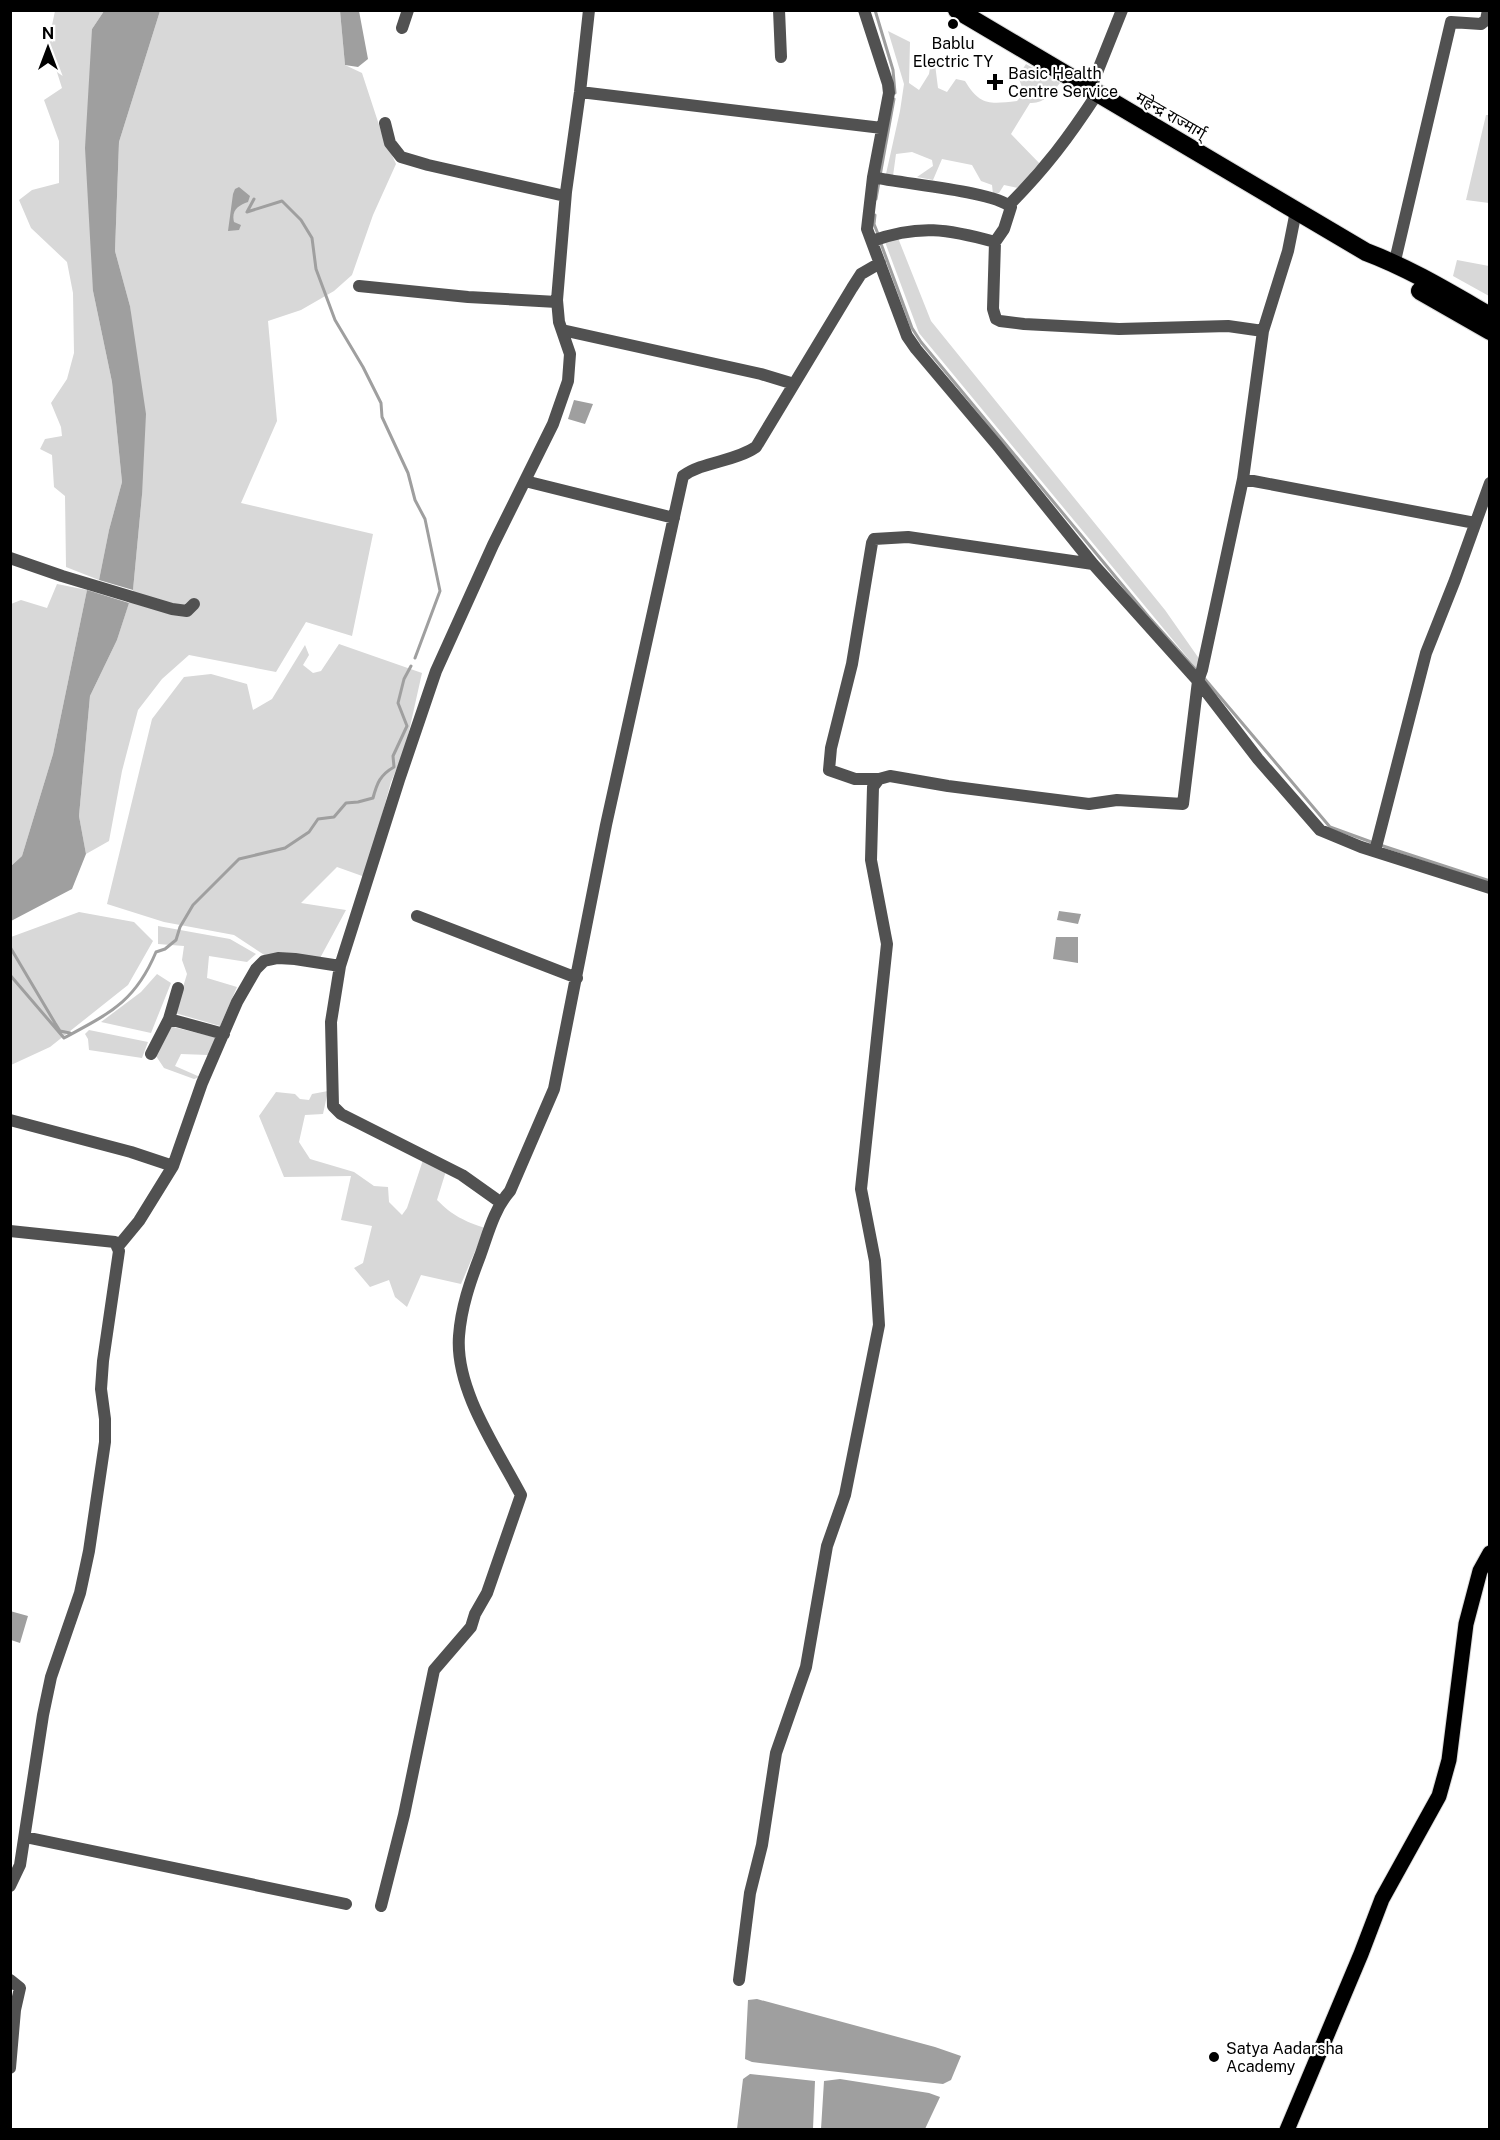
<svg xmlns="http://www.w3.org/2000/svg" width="1500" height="2140" font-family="'Public Sans','Noto Sans Devanagari',sans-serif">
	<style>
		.green { fill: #d8d8d8 }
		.water { fill: #9f9f9f }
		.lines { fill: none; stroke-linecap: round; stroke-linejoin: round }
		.stream { stroke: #9f9f9f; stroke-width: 3 }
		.major-casing { stroke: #dbdbdb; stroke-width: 17 }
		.highway-casing { stroke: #dbdbdb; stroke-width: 20 }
		.minor { stroke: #515151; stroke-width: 12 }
		.major { stroke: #000; stroke-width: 15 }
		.highway { stroke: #000; stroke-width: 18 }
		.poi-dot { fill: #000; stroke: #fff; stroke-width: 2 }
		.labels { text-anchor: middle; stroke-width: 4.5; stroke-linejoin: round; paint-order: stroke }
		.poi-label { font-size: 16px; fill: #000; stroke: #fff; text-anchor: start }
		.street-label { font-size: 16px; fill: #000; stroke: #fff }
	</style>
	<rect width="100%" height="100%" fill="#fff"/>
	<path class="green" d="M 55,11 L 104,11 L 92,29 L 93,291 L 112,382 L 122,482 L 109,530 L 99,580 L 66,567 L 65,496 L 54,487 L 52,455 L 40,449 L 45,439 L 62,436 L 61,427 L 51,403 L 67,379 L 74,353 L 73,293 L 67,262 L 31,228 L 19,200 L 32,190 L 59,183 L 59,141 L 44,100 L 62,88 L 48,44 Z
		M 160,11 L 340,11 L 345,65 L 362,73 L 381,131 L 396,164 L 373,215 L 352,275 L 334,291 L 301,310 L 268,321 L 277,421 L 241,503 L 373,534 L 352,636 L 306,622 L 276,672 L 189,655 L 162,679 L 138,710 L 122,771 L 109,841 L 86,854 L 79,816 L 90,696 L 117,640 L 133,590 L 142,495 L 130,306 L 115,251 L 119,142 Z
		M 888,31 L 910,42 L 909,83 L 919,90 L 929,74 L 931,61 L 935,64 L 938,88 L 947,92 L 956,79 L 965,81 C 980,106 990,104 1017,101 L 1024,93 L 1018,76 L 1026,64 L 1060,83 C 1052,93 1044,104 1030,103 L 1011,134 L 1042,166 L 1018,188 L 1004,185 L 999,193 L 993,194 L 992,185 L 981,181 L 972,165 L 942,159 L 933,180 L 917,177 L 933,166 L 932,160 L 912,152 L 896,154 L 893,176 L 886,174 L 900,111 L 904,84 Z
		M 1486,115 L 1490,115 L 1489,203 L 1466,200 Z
		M 898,238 L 931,321 L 1165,610 L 1200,660 L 1197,669 L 919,333 L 885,242 Z
		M 1457,260 L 1489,266 L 1489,296 L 1453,276 Z
		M 57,584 L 87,590 L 53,754 L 22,856 L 11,866 L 11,604 L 21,600 L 47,608 Z
		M 339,644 L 422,673 L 405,749 L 391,782 L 365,877 L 337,867 L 301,903 L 346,910 L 319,960 L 269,958 L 234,935 L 164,922 L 107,904 L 152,719 L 184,677 L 211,674 L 247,684 L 253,710 L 272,699 L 305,645 L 309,655 L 303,665 L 313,673 L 321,671 Z
		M 79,912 L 134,922 L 153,941 L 128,985 L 50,1047 L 11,1065 L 11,937 Z
		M 158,926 L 230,939 L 256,954 L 247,962 L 209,956 L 207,978 L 237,987 L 220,1026 L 175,1013 L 187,974 L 182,960 L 184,946 L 158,944 Z
		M 157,974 L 171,983 L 151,1033 L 101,1022 L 141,992 Z
		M 169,1026 L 218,1038 L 208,1055 L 181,1054 L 175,1066 L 200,1077 L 194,1079 L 164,1068 L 156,1056 Z
		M 89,1030 L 148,1042 L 142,1058 L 89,1050 L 88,1039 L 85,1034 Z
		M 328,1091 L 323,1114 L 305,1115 L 299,1142 L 310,1159 L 354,1172 L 374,1186 L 388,1187 L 389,1202 L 402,1215 L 407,1208 L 423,1160 L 446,1171 L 437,1200 C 453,1216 464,1221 485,1228 L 461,1284 L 421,1275 L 407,1307 L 395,1297 L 389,1280 L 370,1287 L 354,1268 L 363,1263 L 372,1226 L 341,1220 L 351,1176 L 284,1177 L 259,1116 L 276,1092 L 295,1094 L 300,1099 L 309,1100 L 312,1094 Z"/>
	<path class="water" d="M 104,11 L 160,11 L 119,142 L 115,251 L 130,306 L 146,414 L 142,495 L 133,590 L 99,580 L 109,530 L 122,482 L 112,382 L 93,291 L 85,148 L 92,29 Z
		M 340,11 L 359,11 L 368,59 L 358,67 L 345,65 Z
		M 239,187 L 250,196 L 248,202 C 239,205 231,210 234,222 L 241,225 L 239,230 L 228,231 L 233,194 L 235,189 Z
		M 574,400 L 593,404 L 585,424 L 568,419 Z
		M 87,590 L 129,603 L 117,640 L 90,696 L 79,816 L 86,854 L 72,889 L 11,921 L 11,866 L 22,856 L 53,754 Z
		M 1059,911 L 1081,914 L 1078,924 L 1057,920 Z
		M 1056,937 L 1078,937 L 1078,963 L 1053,959 Z
		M 10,1611 L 28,1616 L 20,1643 L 11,1640 Z
		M 757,1999 L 935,2047 L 961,2056 L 951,2080 L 943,2084 L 752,2062 L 745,2059 L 748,2000 Z
		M 750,2074 L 815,2081 L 813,2129 L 737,2129 L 743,2079 Z
		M 840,2079 L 929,2093 L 940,2097 L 925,2129 L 821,2129 L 824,2081 Z"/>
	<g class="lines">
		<path class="stream" d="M 875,10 L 893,70 L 895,93
			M 880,176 L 894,99
			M 254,199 L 247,212 L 282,201 L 301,220 L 312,238 L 316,269 L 335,320 L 363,367 L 381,403 L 382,417 L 408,473 L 415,500 L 425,519 L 440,591 L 415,658
			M 876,199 L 879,182
			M 875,215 L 874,224 L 878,234
			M 880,241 L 912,328 L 921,342 L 1148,616 L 1197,671
			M 1204,678 L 1330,827 L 1374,843
			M 1380,845 L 1490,881
			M 10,947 L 55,1023 L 60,1031 L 70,1033
			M 10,975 L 64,1038 C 110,1013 135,1002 156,952 L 165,949 L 176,940 L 180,927 L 193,905 L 239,859 L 285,848 L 309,832 L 318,819 L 334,817 L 346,803 L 358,802 L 373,798 C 377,783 380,775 394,767 L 393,756 L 407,726 L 398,703 L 404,679 L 411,666"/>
		<g class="major-casing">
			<path id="major" d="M 1287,2130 L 1361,1954 L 1382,1899 L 1439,1796 L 1449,1760 L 1466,1624 L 1480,1571 L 1490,1553"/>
		</g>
		<g class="highway-casing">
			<path id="highway" d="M 957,10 L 1366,252 C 1409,268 1450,293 1490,316
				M 1420,291 L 1490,331"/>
		</g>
		<path class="minor" d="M 779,10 L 781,57
			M 864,10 L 888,84 L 889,93 L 873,177 L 867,229 L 907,336 L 916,349 L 997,445 L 1093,564 L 1198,681 L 1258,759 L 1320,830 L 1361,847 L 1490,888
			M 402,28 L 408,10
			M 1090,90 L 1122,10
			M 580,92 L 882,128
			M 385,123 L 390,143 L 401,157 L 428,165 L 565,196
			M 873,177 C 902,184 993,191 1011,207 L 1004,229 L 995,242 L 993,309 L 996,319 L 1000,321 L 1024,324 L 1119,329 L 1228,326 L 1263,331
			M 1009,205 C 1045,169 1069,137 1097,94
			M 872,241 C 919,224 948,229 995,242
			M 1394,265 L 1451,22 L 1481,24 L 1486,20 L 1488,10
			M 359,286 L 468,297 L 557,302
			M 562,330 L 761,374 L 794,384
			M 1243,479 L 1475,523
			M 525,481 L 674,518
			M 10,558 L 62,576 L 172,609 L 187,611 L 194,604
			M 879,779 L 855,779 L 829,770 L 831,748 L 852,664 L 872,543 L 874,539 L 908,537 L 1093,564
			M 1375,851 L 1426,653 L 1455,580 L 1490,483
			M 417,916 L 577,978
			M 169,1019 L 178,988
			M 151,1054 L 169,1019 L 224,1034
			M 10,1120 L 131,1152 L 173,1166
			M 500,1202 L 462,1175 L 341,1114 L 333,1106 L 331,1022 L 340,966 L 399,780 L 436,671 L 493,545 L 553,424 L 568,381 L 570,354 L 559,322 L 557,300 L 566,192 L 580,92 L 589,10
			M 10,1231 L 115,1242
			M 25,1837 L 346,1904
			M 10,1886 L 20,1865 L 43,1715 L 51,1677 L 80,1593 L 89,1551 L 105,1442 L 105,1419 L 101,1389 L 103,1361 L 119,1251 L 115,1242 L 120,1244 L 139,1221 L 173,1166 L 202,1083 L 237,1002 L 256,969 L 264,961 L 278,958 L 295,959 L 340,966
			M 381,1906 L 404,1815 L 434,1670 L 471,1627 L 475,1614 L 487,1593 L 521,1495 C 497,1449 455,1390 459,1336 C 461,1308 470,1282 480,1256 C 488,1234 494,1209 510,1191 L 554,1089 L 606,825 L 683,476 C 704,461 734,462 756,447 L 852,288 L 861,274 L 880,263
			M 10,1980 L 20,1988 L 15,2010 L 10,2068
			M 739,1980 L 750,1893 L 762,1845 L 776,1753 L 806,1667 L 827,1546 L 845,1495 L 879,1325 L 875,1261 L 861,1189 L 887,944 L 871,860 L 873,787 L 879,779 L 890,776 L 948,786 L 1089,804 L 1117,800 L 1183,804 L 1198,681 L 1202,670 L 1243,479 L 1263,331 L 1288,251 L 1296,211"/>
		<use href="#major" class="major"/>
		<use href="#highway" class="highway"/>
	</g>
	<g class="poi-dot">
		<circle cx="953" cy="24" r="6"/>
		<path d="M992 73h6v6h6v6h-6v6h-6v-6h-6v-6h6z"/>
		<circle cx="1214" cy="2057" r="6"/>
	</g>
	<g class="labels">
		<g class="poi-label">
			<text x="953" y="49" text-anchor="middle">Bablu<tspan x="953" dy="18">Electric TY</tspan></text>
			<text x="1008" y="79">Basic Health<tspan x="1008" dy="18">Centre Service</tspan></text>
			<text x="1226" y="2054">Satya Aadarsha<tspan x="1226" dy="18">Academy</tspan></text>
		</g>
		<g class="street-label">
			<text transform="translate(1171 115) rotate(30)" y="6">महेन्द्र राज्मार्ग्</text>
		</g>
	</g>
	<rect width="1500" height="2140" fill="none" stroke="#000000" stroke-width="24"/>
	<g transform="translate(48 48)" stroke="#ffffff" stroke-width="4.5" paint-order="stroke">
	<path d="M0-4.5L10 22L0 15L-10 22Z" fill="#000000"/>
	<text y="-9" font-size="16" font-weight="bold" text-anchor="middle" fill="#000000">N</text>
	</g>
</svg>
